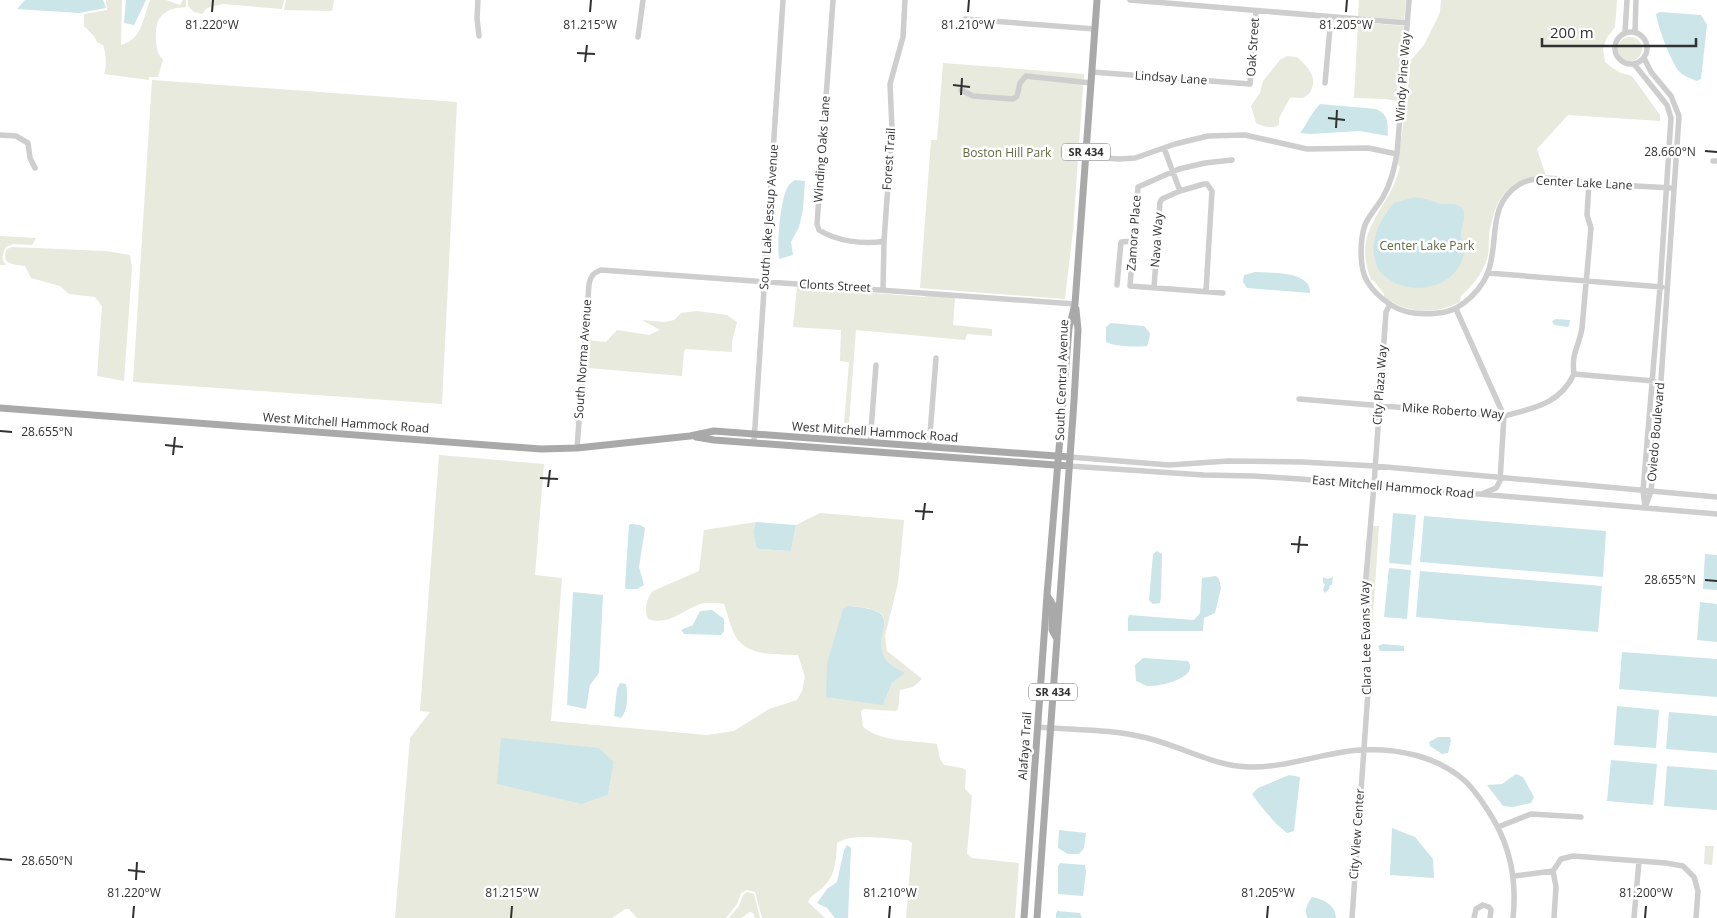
<svg xmlns="http://www.w3.org/2000/svg" width="1717" height="918" viewBox="0 0 1717 918" font-family="'Open Sans',sans-serif">
	<style>
		.green { fill: #e7eadd; fill-rule: evenodd }
		.water { fill: #cbe5e9 }
		.lines { fill: none; stroke-linecap: round; stroke-linejoin: round }
		.minor { stroke: #cecece; stroke-width: 5.5 }
		.major { stroke: #a9a9a9; stroke-width: 7 }
		.ticks { fill: none; stroke: #313131; stroke-width: 2 }
		.labels { text-anchor: middle; stroke-width: 5; stroke-linejoin: round; paint-order: stroke }
		.shield { fill: #fff; stroke: #6f6f6f; stroke-width: 1 }
		.shield-label { font-size: 11px; font-weight: bold; fill: #313131 }
		.street-label { font-size: 12px; fill: #313131; stroke: #fff }
		.park-label { font-size: 12px; fill: #5f6b40; stroke: #fff }
		.ticks-label { font-size: 12px; text-anchor: middle; fill: #313131; stroke: #fff; stroke-width: 5; stroke-linejoin: round; paint-order: stroke }
	</style>
	<rect width="100%" height="100%" fill="#fff"/>
	<path class="green" d="M106,0H122L121,45C142,40 143,18 150,0H166L180,5L183,0H186V7C182,8 177,7 173,9C157,13 155,27 156,41C157,50 157,53 163,60L158,77H149V80L104,74C107,67 106,53 103,45L97,42L94,36L84,26V14L107,10Z
		M188,0H284L282,9L223,4L207,8L202,14L194,12L188,6Z
		M286,0H334L332,11L284,10Z
		M1359,0H1406L1404,20L1358,16Z
		M1441,0H1617L1615,27L1606,39L1603,50L1605,62L1611,67L1621,73L1632,76L1660,115V121L1568,115L1537,149L1546,176C1524,176 1502,188 1495,210C1493,215 1492,223 1490,228C1488,238 1490,249 1487,259C1483,273 1472,286 1461,296L1460,302C1435,315 1408,314 1384,297V294L1374,281L1371,280C1357,243 1370,227 1388,196C1394,187 1397,177 1400,167L1398,164L1404,117H1406L1410,61L1424,45L1436,21L1440,12Z
		M1358,22L1404,26L1398,101L1385,99L1354,98Z
		M1618 49a12 12 0 1 1 24 0a12 12 0 1 1-24 0Z
		M1287,56L1297,57C1307,66 1318,76 1311,90C1310,94 1305,97 1302,98C1298,98 1295,97 1290,98L1279,118V125C1270,129 1264,127 1256,123L1251,106L1260,93L1263,81L1280,60Z
		M943,63L1084,74L1073,230L1065,299L920,288L931,140H937Z
		M152,80L457,102L442,404L133,382Z
		M0,236L36,238L32,245L13,244L6,247C2,254 1,259 6,265H0Z
		M12,247L106,251L130,255L132,268L124,381L97,376L102,306L95,297L69,294L60,286L31,278L25,266C13,264 0,265 7,249Z
		M797,287L925,297V295L955,298L953,325L992,329V336L967,334L965,340L856,330L849,423H844L849,363L848,362L840,361L841,330L793,327Z
		M697,311L727,315L737,322L732,342V352L686,349L684,351L682,376L588,368L585,370L587,340L606,342L617,330L649,335L660,330L642,320L664,322L674,320L681,313Z
		M439,455L544,464L535,575L562,578L551,721L707,735L734,731L769,709L797,700L802,691L805,677L798,655C779,654 748,657 736,637C730,627 728,614 724,604C717,603 707,602 700,604C682,611 668,626 648,619C644,610 646,599 653,591L699,571L704,530L756,522L753,531L756,547L760,549L791,551L796,525L820,513L904,520L898,583L885,636L887,651L922,679L913,687L900,690L898,709L895,711L864,709L861,711L863,727C883,743 912,740 937,744L940,759L944,765L962,768L966,770L965,789L972,796L967,854L972,858L1019,863L1015,918H906L912,843L908,840C888,839 853,832 837,843C836,860 836,876 822,888C817,893 811,895 808,902L825,918H762L755,892L747,890L741,893L737,904L726,918H637L629,909H625L612,918H395L410,738L430,712L420,711ZM849,606C913,610 867,633 885,660C890,666 899,669 905,673L892,683L883,705ZM614,762L608,795L582,804Z
		M1373,526H1379L1372,630H1368L1367,588Z
		M1705,846H1714L1712,865L1704,864Z
		M747,892L754,894L760,918H755L753,913L750,912L741,918H729L739,906L743,895Z"/>
	<path class="water" d="M25,0H103L106,8L79,13L17,9Z
		M126,0H146L134,25L124,23Z
		M1660,12L1701,15L1707,25L1701,79L1697,81C1692,79 1686,77 1682,74C1672,67 1658,27 1656,14Z
		M1320,104L1376,109C1390,116 1387,122 1388,136L1360,131L1310,134L1300,133C1307,124 1311,113 1320,104Z
		M795,180L805,181L803,209L799,227L791,242L793,255L779,259C777,245 780,196 789,185C790,183 793,182 795,180Z
		M1412,198C1423,197 1431,201 1441,204C1446,205 1452,203 1457,205C1469,210 1463,223 1461,232C1460,236 1462,239 1463,243C1466,250 1463,258 1460,265C1447,289 1412,294 1390,280C1384,276 1379,272 1377,266C1368,243 1378,225 1391,206L1394,203Z
		M1255,272C1270,273 1312,271 1310,293L1247,288L1243,282L1244,275Z
		M1556,319L1570,320L1569,326L1568,327L1554,325L1552,321Z
		M1111,323L1144,326L1150,333L1149,340L1147,346C1135,347 1117,347 1106,342V327Z
		M1393,513L1416,515L1411,565L1389,563Z
		M1424,516L1606,531L1603,577L1420,562Z
		M756,522L796,525L791,551L759,549L756,547L753,531Z
		M631,524L640,525L645,528L639,567L644,585L637,589H626L625,586L629,525Z
		M1157,551L1162,554L1161,597L1160,603L1153,604L1149,600L1153,554Z
		M1705,554L1717,555V590L1703,589Z
		M1389,568L1411,570L1407,619L1384,617Z
		M1420,571L1602,586L1598,632L1416,617Z
		M1216,576L1219,579L1221,588L1215,613L1204,618L1203,631H1128V618L1129,615L1194,620L1200,613L1202,578Z
		M1323,577L1327,579L1333,577L1332,585H1330L1329,589L1325,593L1323,590L1325,584L1323,583Z
		M573,592L603,595L599,673L590,685L586,709L567,705Z
		M1700,602L1717,604V642L1697,640Z
		M848,606C913,610 867,634 886,660C890,666 899,669 905,673L892,683L883,705L826,697L827,664L843,609Z
		M712,610L724,619V631L721,635L684,634L681,630L693,625L700,611Z
		M1383,644L1404,646V651H1380L1378,646Z
		M1622,652L1717,659V697L1619,689Z
		M1143,658L1188,661C1189,663 1191,666 1190,669C1187,680 1158,687 1147,686C1143,685 1140,682 1136,681L1135,665Z
		M620,683L626,684C628,694 628,711 621,718L614,716L617,689Z
		M1617,706L1659,710L1656,748L1614,745Z
		M1669,712L1717,716V753L1666,749Z
		M1438,737H1450L1451,741L1448,753L1442,754L1430,746L1429,742Z
		M501,738L599,748L614,762L608,795L582,804L497,784Z
		M1611,760L1657,764L1653,805L1607,801Z
		M1667,766L1717,770V810L1664,806Z
		M1516,774L1523,777L1534,797L1531,803L1513,807L1503,806L1487,785L1502,784Z
		M1289,775L1300,777L1294,831L1287,833C1273,822 1262,808 1252,794L1258,788Z
		M1392,828L1415,837L1433,859L1434,878L1390,875Z
		M1059,830L1086,833L1084,848L1079,854H1068L1058,848Z
		M847,845L851,848L848,918H835L827,908L817,903L827,889L837,882L844,850Z
		M1060,863L1085,865L1086,872L1083,896L1058,894V866Z
		M1312,897C1324,900 1335,904 1336,918H1308C1303,911 1308,903 1312,897Z
		M1057,911L1080,913L1082,918H1056V914Z"/>
	<g class="lines">
		<path class="minor" d="M478,0L477,18L479,36
			M833,0L817,224L819,230C836,241 864,245 884,241
			M1130,0L1407,23
			M1409,0L1397,154C1394,169 1391,183 1383,197C1378,206 1369,215 1365,225C1360,239 1359,268 1367,281C1372,290 1382,299 1391,305C1405,314 1422,315 1438,313C1452,312 1461,306 1471,297C1479,289 1486,280 1489,269C1499,238 1487,204 1520,184C1540,173 1570,181 1591,183C1619,185 1647,187 1674,188
			M965,19L1095,29
			M1615 48a16 16 0 1 1 32 0a16 16 0 1 1-32 0Z
			M1625,32L1627,0
			M1635,32L1636,0
			M638,37L643,0
			M1644,58L1651,72L1671,96L1679,116L1661,381L1651,491L1645,508
			M1634,64L1667,105L1671,118L1660,287L1643,491L1645,506
			M1092,72L1250,84L1256,11
			M1325,83L1331,17
			M961,90L973,96L1013,99L1017,96L1020,83L1026,76L1091,83
			M0,135L16,136L28,143L30,158L35,168
			M1085,157L1120,159L1135,158L1175,144L1208,136L1245,135L1307,149L1368,148L1397,154
			M1713,161H1717
			M1180,191L1204,184H1207L1212,191L1206,291
			M1488,273L1662,287
			M1117,285L1121,242L1133,241
			M1154,288L1160,202L1162,199L1180,191L1164,148
			M883,289L884,241L892,129L890,84L903,37L905,0
			M1223,293L1130,286L1138,187L1179,169L1205,163L1232,160
			M1456,309L1504,416L1500,481L1496,488L1484,493
			M1574,374C1571,353 1579,347 1582,328L1591,228L1587,215L1589,182
			M1299,399L1504,416C1534,408 1560,404 1574,374L1654,381
			M754,442L783,0
			M870,443L876,365
			M929,447L936,358
			M577,448L589,284C591,276 593,273 601,270L1075,304
			M1070,457L1169,465L1228,461L1302,462L1375,466L1717,497
			M1069,466L1204,475L1253,476L1300,479L1717,514
			M1038,727C1074,730 1112,729 1147,738C1181,746 1213,766 1249,767C1287,768 1324,752 1361,750C1397,748 1436,756 1464,780C1475,790 1484,804 1492,817C1511,848 1517,881 1513,918
			M1498,827L1531,814L1581,817
			M1514,876L1553,871
			M1352,918L1368,692V658L1364,614L1365,588L1374,485L1386,312L1390,304
			M1474,918L1476,909L1483,905L1489,907L1491,910L1490,918
			M1554,918L1556,887L1553,871L1561,859L1573,856L1666,863L1683,866L1694,877L1698,891L1696,918
			M1634,918L1639,861"/>
		<path class="major" d="M0,408L541,449L577,448L690,436L714,431L1070,457
			M696,437L714,440L1069,466
			M1047,595L1053,605L1052,630L1057,639
			M1024,918L1047,595L1069,328L1075,304L1097,0
			M1037,918L1074,401L1078,330L1076,309"/>
	</g>
	<path class="ticks" d="M212,12L213,0M590,12L591,0M968,12L969,0M1346,12L1347,0M577,53L595,54M585,62L587,45M953,85L970,87M961,95L962,78M1328,118L1345,120M1336,128L1337,110M1705,151L1717,152M0,431L12,432M165,445L183,447M173,455L175,437M540,478L558,479M548,487L550,470M915,511L933,512M923,520L925,503M1291,544L1308,545M1298,553L1300,536M1705,580L1717,581M0,859L12,860M128,870L145,872M136,880L137,862M133,918L134,906M511,918L512,906M889,918L890,906M1267,918L1268,906M1645,918L1646,906"/>
	<g class="labels">
		<g class="shield">
			<rect x="1062" y="143.5" width="48" height="17" rx="4"/>
			<rect x="1029" y="683.5" width="48" height="17" rx="4"/>
		</g>
		<g class="shield-label">
			<text x="1086" y="156">SR 434</text>
			<text x="1053" y="696">SR 434</text>
		</g>
		<g class="street-label">
			<text transform="translate(1253 47) rotate(-86)" y="4">Oak Street</text>
			<text transform="translate(1403 77) rotate(-86)" y="4">Windy Pine Way</text>
			<text transform="translate(1171 78) rotate(4)" y="4">Lindsay Lane</text>
			<text transform="translate(822 149) rotate(-86)" y="4">Winding Oaks Lane</text>
			<text transform="translate(889 159) rotate(-86)" y="4">Forest Trail</text>
			<text transform="translate(1584 183) rotate(3)" y="4">Center Lake Lane</text>
			<text transform="translate(769 217) rotate(-86)" y="4">South Lake Jessup Avenue</text>
			<text transform="translate(1134 233) rotate(-86)" y="4">Zamora Place</text>
			<text transform="translate(1157 240) rotate(-86)" y="4">Nava Way</text>
			<text transform="translate(835 286) rotate(3)" y="4">Clonts Street</text>
			<text transform="translate(583 359) rotate(-86)" y="4">South Norma Avenue</text>
			<text transform="translate(1062 380) rotate(-88)" y="4">South Central Avenue</text>
			<text transform="translate(1380 385) rotate(-86)" y="4">City Plaza Way</text>
			<text transform="translate(1453 411) rotate(4)" y="4">Mike Roberto Way</text>
			<text transform="translate(346 423) rotate(4)" y="4">West Mitchell Hammock Road</text>
			<text transform="translate(875 432) rotate(4)" y="4">West Mitchell Hammock Road</text>
			<text transform="translate(1656 432) rotate(-85)" y="4">Oviedo Boulevard</text>
			<text transform="translate(1393 487) rotate(5)" y="4">East Mitchell Hammock Road</text>
			<text transform="translate(1366 638) rotate(-91)" y="4">Clara Lee Evans Way</text>
			<text transform="translate(1025 746) rotate(-86)" y="4">Alafaya Trail</text>
			<text transform="translate(1357 834) rotate(-86)" y="4">City View Center</text>
		</g>
		<g class="park-label">
			<text x="1007" y="157">Boston Hill Park</text>
			<text x="1427" y="250">Center Lake Park</text>
		</g>
	</g>
	<g class="ticks-label">
		<text x="212" y="29">81.220°W</text>
		<text x="590" y="29">81.215°W</text>
		<text x="968" y="29">81.210°W</text>
		<text x="1346" y="29">81.205°W</text>
		<text x="1670" y="156">28.660°N</text>
		<text x="47" y="436">28.655°N</text>
		<text x="1670" y="584">28.655°N</text>
		<text x="47" y="865">28.650°N</text>
		<text x="134" y="897">81.220°W</text>
		<text x="512" y="897">81.215°W</text>
		<text x="890" y="897">81.210°W</text>
		<text x="1268" y="897">81.205°W</text>
		<text x="1646" y="897">81.200°W</text>
	</g>
	<path d="M1542 38v8h154v-8" fill="none" stroke="#313131" stroke-width="2.5"/>
	<text x="1550" y="38" font-size="15" fill="#313131" stroke="#ffffff" stroke-width="4" paint-order="stroke">200 m</text>
</svg>
